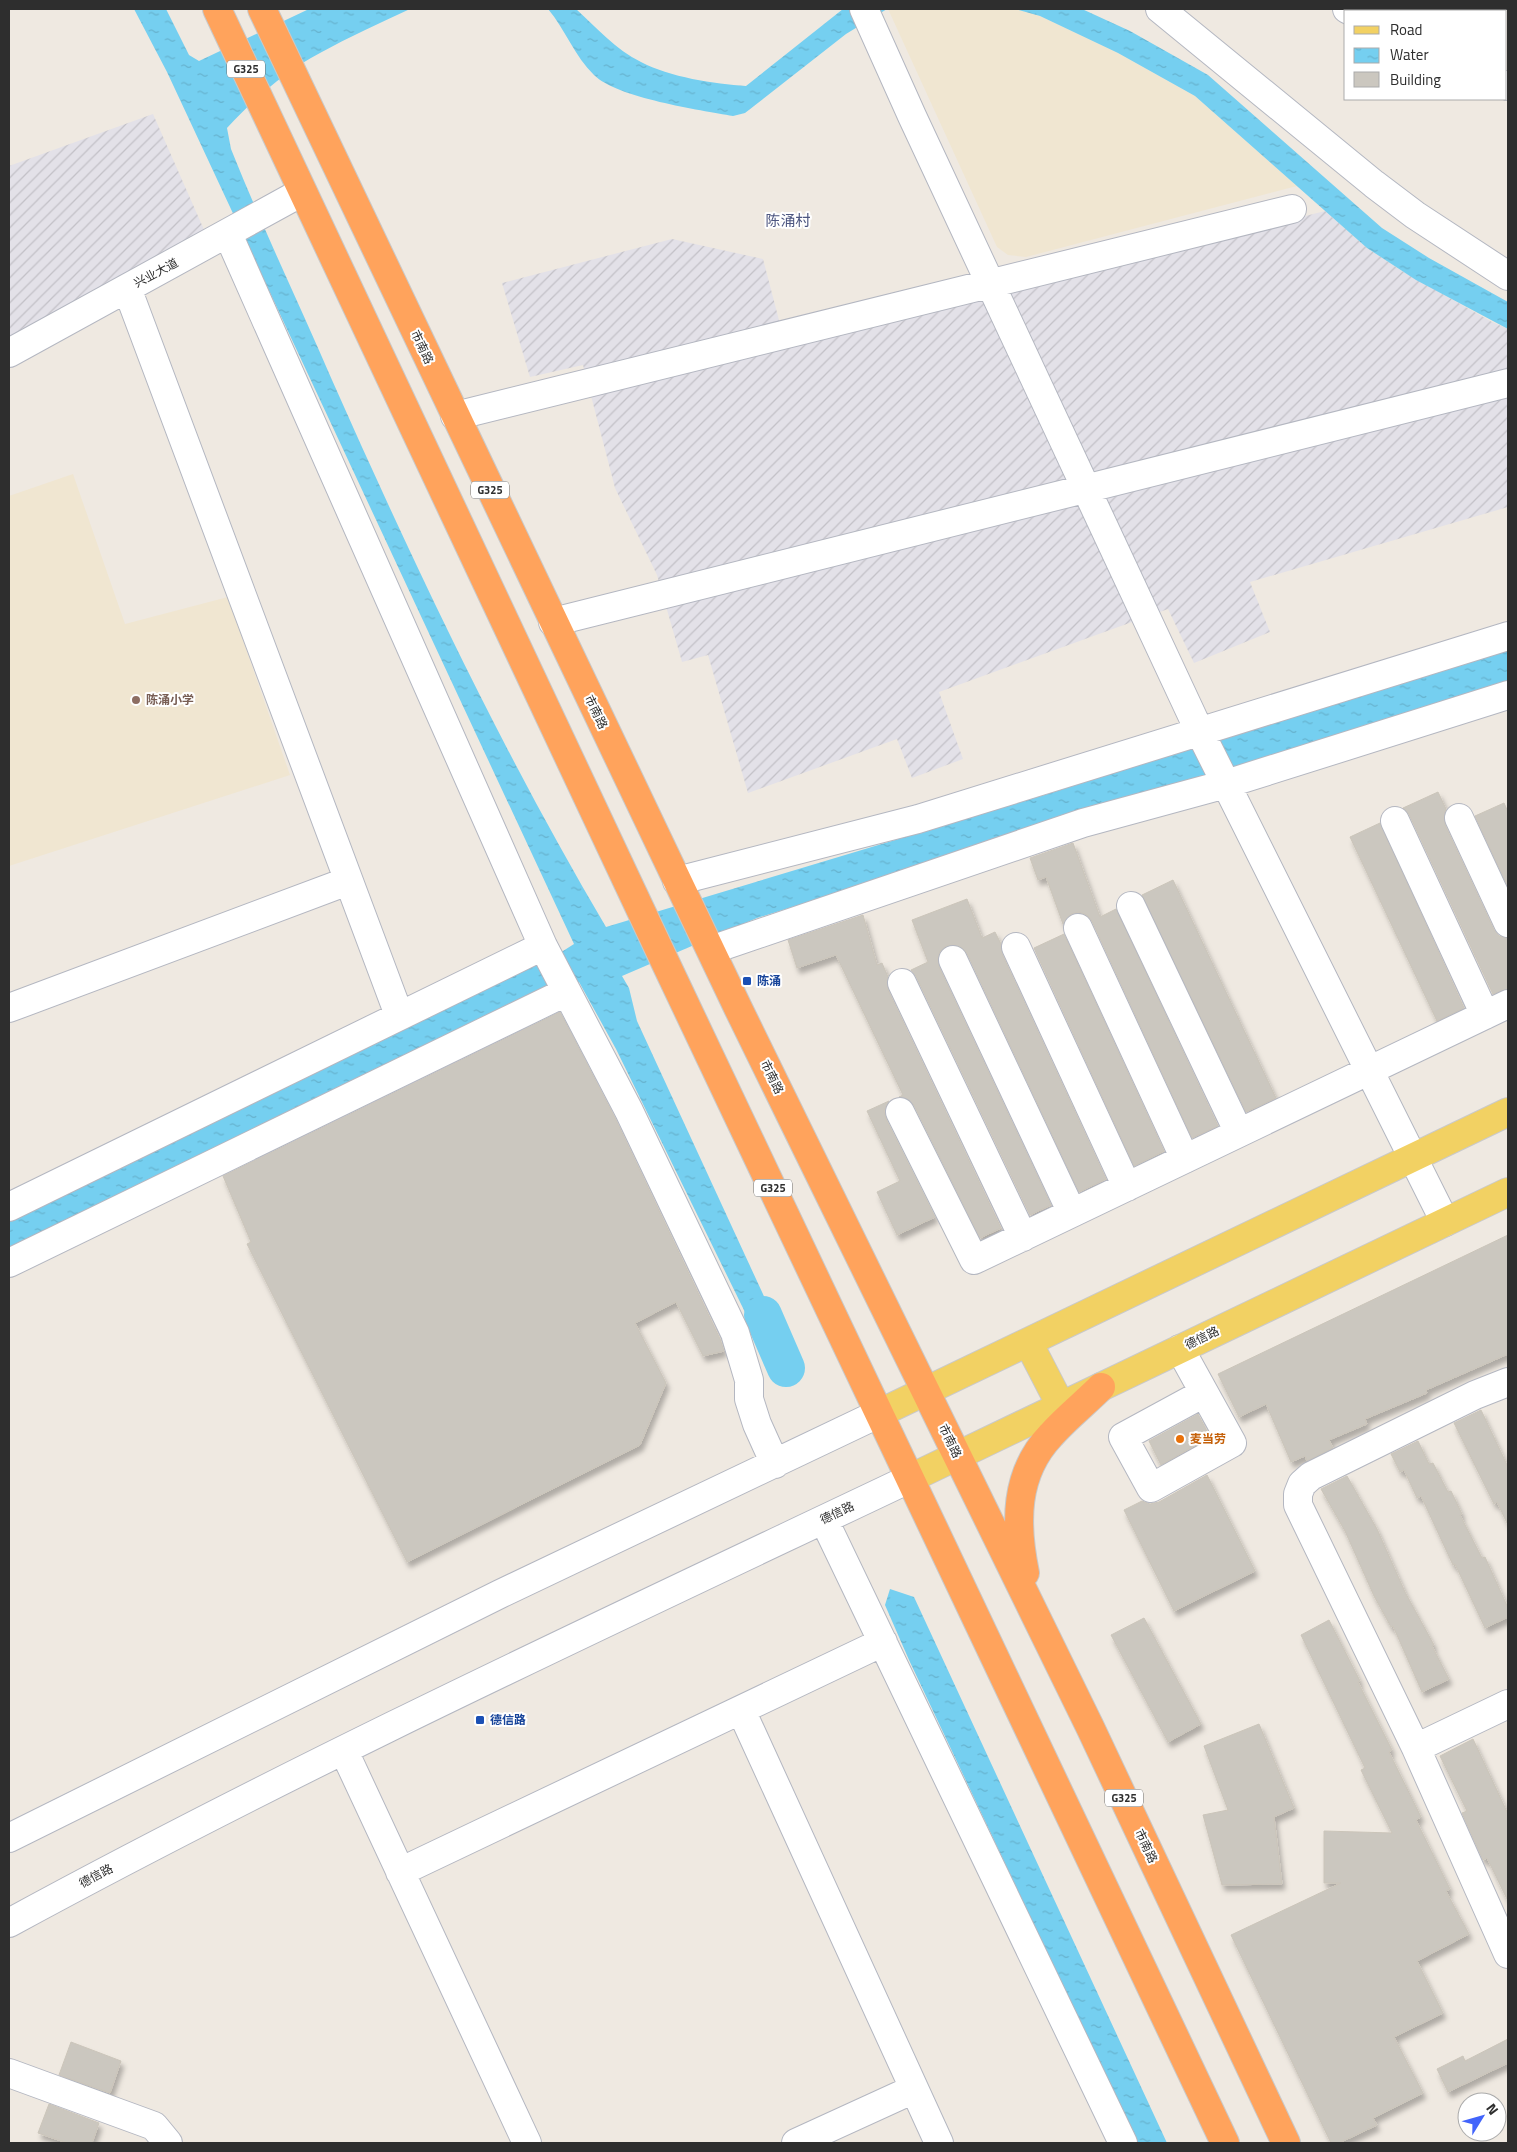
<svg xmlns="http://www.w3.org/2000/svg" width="1517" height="2152" viewBox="0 0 1517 2152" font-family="'Titillium Web','Noto Sans SC',sans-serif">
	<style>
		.industrial { fill: url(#industrial-furrows) }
		.education { fill: #f0e6d1 }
		.water { fill: url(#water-ripples) }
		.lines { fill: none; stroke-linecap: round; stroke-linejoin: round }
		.river { stroke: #75cff0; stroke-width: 38 }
		.building { fill: #cbc7bf; stroke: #cbc5ba; filter: url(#shadow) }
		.minor-casing { stroke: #b4b7c1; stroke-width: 30 }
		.major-casing { stroke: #c9c9c9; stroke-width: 30 }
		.highway-casing { stroke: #c9c9c9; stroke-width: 30 }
		.minor { stroke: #fff; stroke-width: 28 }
		.major { stroke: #f2d163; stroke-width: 28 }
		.highway { stroke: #ffa35c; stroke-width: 28 }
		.education-dot { fill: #8d6e63; stroke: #fff; stroke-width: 2 }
		.transit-dot { fill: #1a4fb4; stroke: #fff; stroke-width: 2 }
		.food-dot { fill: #e8710a; stroke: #fff; stroke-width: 2 }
		.labels { text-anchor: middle; stroke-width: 4; stroke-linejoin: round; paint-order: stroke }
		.shield { fill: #fff; stroke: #6d6d6d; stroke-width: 1 }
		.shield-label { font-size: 11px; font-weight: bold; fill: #2e2e2e }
		.street-label { font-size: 12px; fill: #2e2e2e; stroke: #fff }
		.education-label { font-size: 12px; font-weight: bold; fill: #785e54; stroke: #fff; text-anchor: start }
		.transit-label { font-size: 12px; font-weight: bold; fill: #164399; stroke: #fff; text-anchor: start }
		.food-label { font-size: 12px; font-weight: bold; fill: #c56008; stroke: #fff; text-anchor: start }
		.quarter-label { font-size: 15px; fill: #4d5680; stroke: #fff }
	</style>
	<defs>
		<pattern id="industrial-furrows" width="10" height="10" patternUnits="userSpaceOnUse" patternTransform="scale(1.25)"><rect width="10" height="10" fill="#e3e1e8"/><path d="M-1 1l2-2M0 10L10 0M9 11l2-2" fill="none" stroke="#c3c1c7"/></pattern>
		<pattern id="water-ripples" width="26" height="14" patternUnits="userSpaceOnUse" patternTransform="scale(1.25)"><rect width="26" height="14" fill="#75cff0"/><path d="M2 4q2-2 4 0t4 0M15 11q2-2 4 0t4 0" fill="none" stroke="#66b2ce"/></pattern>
		<filter id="shadow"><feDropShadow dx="3" dy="5.5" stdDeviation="2.5" flood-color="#0004"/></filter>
	</defs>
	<rect width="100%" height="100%" fill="#efe9e1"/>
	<path class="industrial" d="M153,114L205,232L9,340V166Z
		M1325,211L1367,248L1402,271L1492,322L1508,329V507L1250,582L1270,632L1194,663L1168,609L939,692L963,759L912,778L897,739L748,793L708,655L682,662L657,575L615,488L583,365L530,377L502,283L672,239L763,259L786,347Z"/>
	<path class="education" d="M888,9H1015L1040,16L1118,53L1195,96L1297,186L1026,257L1008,255L997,247Z
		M73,474L125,624L228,597L290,775L9,866V496Z"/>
	<path class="water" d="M134,9H166L189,55L199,61L309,9H410C380,23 349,37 320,53C284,72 254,99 227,128L231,149C262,227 299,303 332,380C415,567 502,751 606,927L1041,796L1508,648V683L757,918L622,976L629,988L637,1021L786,1344L784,1362L766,1355L616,1049L579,982L563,981L9,1249V1219L563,951L574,944L167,72Z
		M548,9H576C596,27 616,50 641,62C669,77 715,84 746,86L843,9H887L846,34L745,113L733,116C700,110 617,98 594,75C575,57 565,29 548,9Z
		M1015,9H1082L1130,31L1208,75L1382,228L1429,258L1508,302V329L1416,280L1367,248L1195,96L1118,53L1040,16Z
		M890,1589L914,1597L1167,2143H1137L909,1660L885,1605Z"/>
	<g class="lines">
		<path class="river" d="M763,1315L786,1368"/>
	</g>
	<path class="building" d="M1438,792L1446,809L1444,816L1445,825L1494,930L1499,936L1508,938V989L1493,994L1409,814L1403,808Z
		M1504,803L1508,812V887L1475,816Z
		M1380,823L1464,1008L1437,1021L1350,837Z
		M1073,843L1100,917L1116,909L1218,1126L1192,1138L1092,921L1087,915L1079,912L1071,914L1063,924L1046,877L1038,880L1030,858Z
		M1173,880L1276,1098L1246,1112L1142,895Z
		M967,899L982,938L995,932L1001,944L1002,954L1106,1179L1079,1192L967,953L962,948L955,945L946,946L940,951L938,958L939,967L1051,1205L1030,1215L916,976L911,970L928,962L912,920Z
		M863,915L877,965L882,963L888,977V990L1001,1228L980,1238L914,1105L908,1099L899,1097L903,1095L836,955L797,968L788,940Z
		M1064,934L1164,1151L1134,1166L1034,948Z
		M560,1012L615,1118L720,1339L724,1351L703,1356L676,1302L635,1323L666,1383L640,1445L407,1562L247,1244L251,1242L223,1176Z
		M889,1101L884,1111L886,1119L935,1217L897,1235L877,1192L900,1181L867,1111Z
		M1508,1235V1354L1426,1390L1427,1393L1365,1419L1367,1424L1329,1440L1333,1448L1307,1461L1305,1456L1291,1462L1266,1404L1239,1417L1218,1374Z
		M1481,1410L1508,1467V1525L1497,1502L1494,1504L1454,1423Z
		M1198,1414L1210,1437L1161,1465L1149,1441Z
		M1418,1441L1429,1464L1433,1463L1448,1492L1451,1491L1462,1514L1460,1515L1482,1558L1485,1557L1508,1608V1617L1485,1628L1455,1564L1453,1565L1421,1496L1417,1498L1404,1470L1400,1472L1391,1454Z
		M1207,1475L1255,1571L1174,1611L1124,1510L1142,1501L1150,1504L1159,1502Z
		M1347,1476L1377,1529L1405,1592L1434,1645L1432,1646L1449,1679L1422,1692L1393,1626L1391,1627L1374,1596L1345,1531L1321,1489Z
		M1144,1618L1201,1724L1168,1742L1111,1635Z
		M1329,1620L1360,1681L1358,1682L1392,1750L1389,1752L1421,1817L1416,1820L1450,1889L1446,1891L1469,1934L1417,1961L1443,2013L1394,2037L1423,2093L1373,2118L1377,2125L1339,2143H1331L1231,1935L1341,1883H1324V1831L1392,1833L1361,1770L1365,1768L1301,1635Z
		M1259,1724L1294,1808L1274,1817L1282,1884L1222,1885L1203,1815L1228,1810L1204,1746Z
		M1473,1739L1508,1814V1901L1487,1858L1483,1860L1462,1813L1467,1811L1440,1756Z
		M1508,2039V2063L1448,2092L1437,2069L1463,2056L1465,2061Z
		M71,2042L121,2061L110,2093L59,2075Z
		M49,2104L99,2123L92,2143H67L38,2133Z"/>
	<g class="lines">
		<defs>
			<path id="minor" d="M864,9L912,116L1196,724L1445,1222
				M1160,9L1374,184L1415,215L1508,276
				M1347,9L1351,11
				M1444,11L1446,9
				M1506,85L1508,86
				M228,234L543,946L629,1111L735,1333L749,1380V1399L757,1424L775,1464
				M127,288L399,1015
				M9,353L302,192
				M455,416L1292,209
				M553,622L1508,383
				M1459,818L1508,923
				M1395,821L1485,1015
				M677,881L918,819L1508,636
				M1131,906L1239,1133
				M1078,928L1185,1159
				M1016,947L1127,1187
				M711,950L1083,823L1226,784L1508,695
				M953,960L1072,1213
				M902,983L1023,1237
				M9,1008L348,881
				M900,1112L974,1260L1508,1004
				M9,1207L543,946
				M9,1263L566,992
				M1180,1349L1232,1443L1151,1488L1123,1437L1204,1393
				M1508,1382L1475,1395L1311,1476L1302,1484L1298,1494V1505L1416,1748L1508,1954
				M824,1520L1123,2143
				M741,1710L939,2143
				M1416,1748L1508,1704
				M344,1751L527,2143
				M9,1838L500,1594L880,1413
				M400,1872L883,1642
				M9,1923C303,1763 608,1622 911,1478
				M9,2073L154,2126L168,2143
				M796,2143L914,2089"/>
			<path id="major" d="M1028,1342L1061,1406
				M880,1413L1508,1112
				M911,1478L1508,1192"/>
			<path id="highway" d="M217,9L666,964L1225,2143
				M262,9L738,1008L1090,1727L1286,2143
				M1025,1573C1015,1524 1014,1474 1051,1435C1066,1418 1085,1403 1101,1387"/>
		</defs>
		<use href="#minor" class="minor-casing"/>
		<use href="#major" class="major-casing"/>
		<use href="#highway" class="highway-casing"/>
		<use href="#minor" class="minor"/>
		<use href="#major" class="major"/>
		<use href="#highway" class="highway"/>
	</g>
	<circle class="education-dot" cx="136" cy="700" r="5"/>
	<g class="transit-dot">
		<rect x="742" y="976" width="10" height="10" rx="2.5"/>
		<rect x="475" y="1715" width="10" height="10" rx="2.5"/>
	</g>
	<circle class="food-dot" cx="1180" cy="1439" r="5"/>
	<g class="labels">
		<g class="shield">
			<rect x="227" y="60.5" width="38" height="17" rx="4"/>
			<rect x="471" y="481.5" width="38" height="17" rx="4"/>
			<rect x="754" y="1179.5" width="38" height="17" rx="4"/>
			<rect x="1105" y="1789.5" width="38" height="17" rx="4"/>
		</g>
		<g class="shield-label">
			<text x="246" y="73">G325</text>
			<text x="490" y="494">G325</text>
			<text x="773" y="1192">G325</text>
			<text x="1124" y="1802">G325</text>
		</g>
		<g class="street-label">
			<text transform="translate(156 273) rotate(-28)" y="4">兴业大道</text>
			<text transform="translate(422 347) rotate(65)" y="4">市南路</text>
			<text transform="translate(596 712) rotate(64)" y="4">市南路</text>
			<text transform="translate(772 1077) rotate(64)" y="4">市南路</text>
			<text transform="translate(1202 1338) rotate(-26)" y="4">德信路</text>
			<text transform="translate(950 1441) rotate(64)" y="4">市南路</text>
			<text transform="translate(837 1513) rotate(-25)" y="4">德信路</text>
			<text transform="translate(1146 1846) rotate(65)" y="4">市南路</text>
			<text transform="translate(96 1876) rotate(-28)" y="4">德信路</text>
		</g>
		<g class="education-label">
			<text x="146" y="704">陈涌小学</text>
		</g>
		<g class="transit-label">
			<text x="757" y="985">陈涌</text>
			<text x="490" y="1724">德信路</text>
		</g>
		<g class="food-label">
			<text x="1190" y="1443">麦当劳</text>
		</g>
		<g class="quarter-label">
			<text x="788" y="226">陈涌村</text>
		</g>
	</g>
	<rect width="1517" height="2152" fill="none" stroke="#2e2e2e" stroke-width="20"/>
	<rect x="1344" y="10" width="162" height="90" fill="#ffffff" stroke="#ababab"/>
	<rect x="1354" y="26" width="25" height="8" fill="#f2d163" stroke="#ababab"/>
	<text x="1390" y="35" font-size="15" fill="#2e2e2e">Road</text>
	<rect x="1354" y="48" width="25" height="15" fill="url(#water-ripples)" stroke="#ababab"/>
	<text x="1390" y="60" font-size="15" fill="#2e2e2e">Water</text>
	<rect x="1354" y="72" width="25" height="15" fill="#cbc7bf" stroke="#ababab"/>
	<text x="1390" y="85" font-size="15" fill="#2e2e2e">Building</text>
	<g transform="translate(1482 2117) rotate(53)"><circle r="24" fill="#ffffff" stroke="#ababab"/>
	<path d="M0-4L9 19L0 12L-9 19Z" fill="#4264fb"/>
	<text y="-8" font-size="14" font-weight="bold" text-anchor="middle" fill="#2e2e2e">N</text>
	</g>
</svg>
